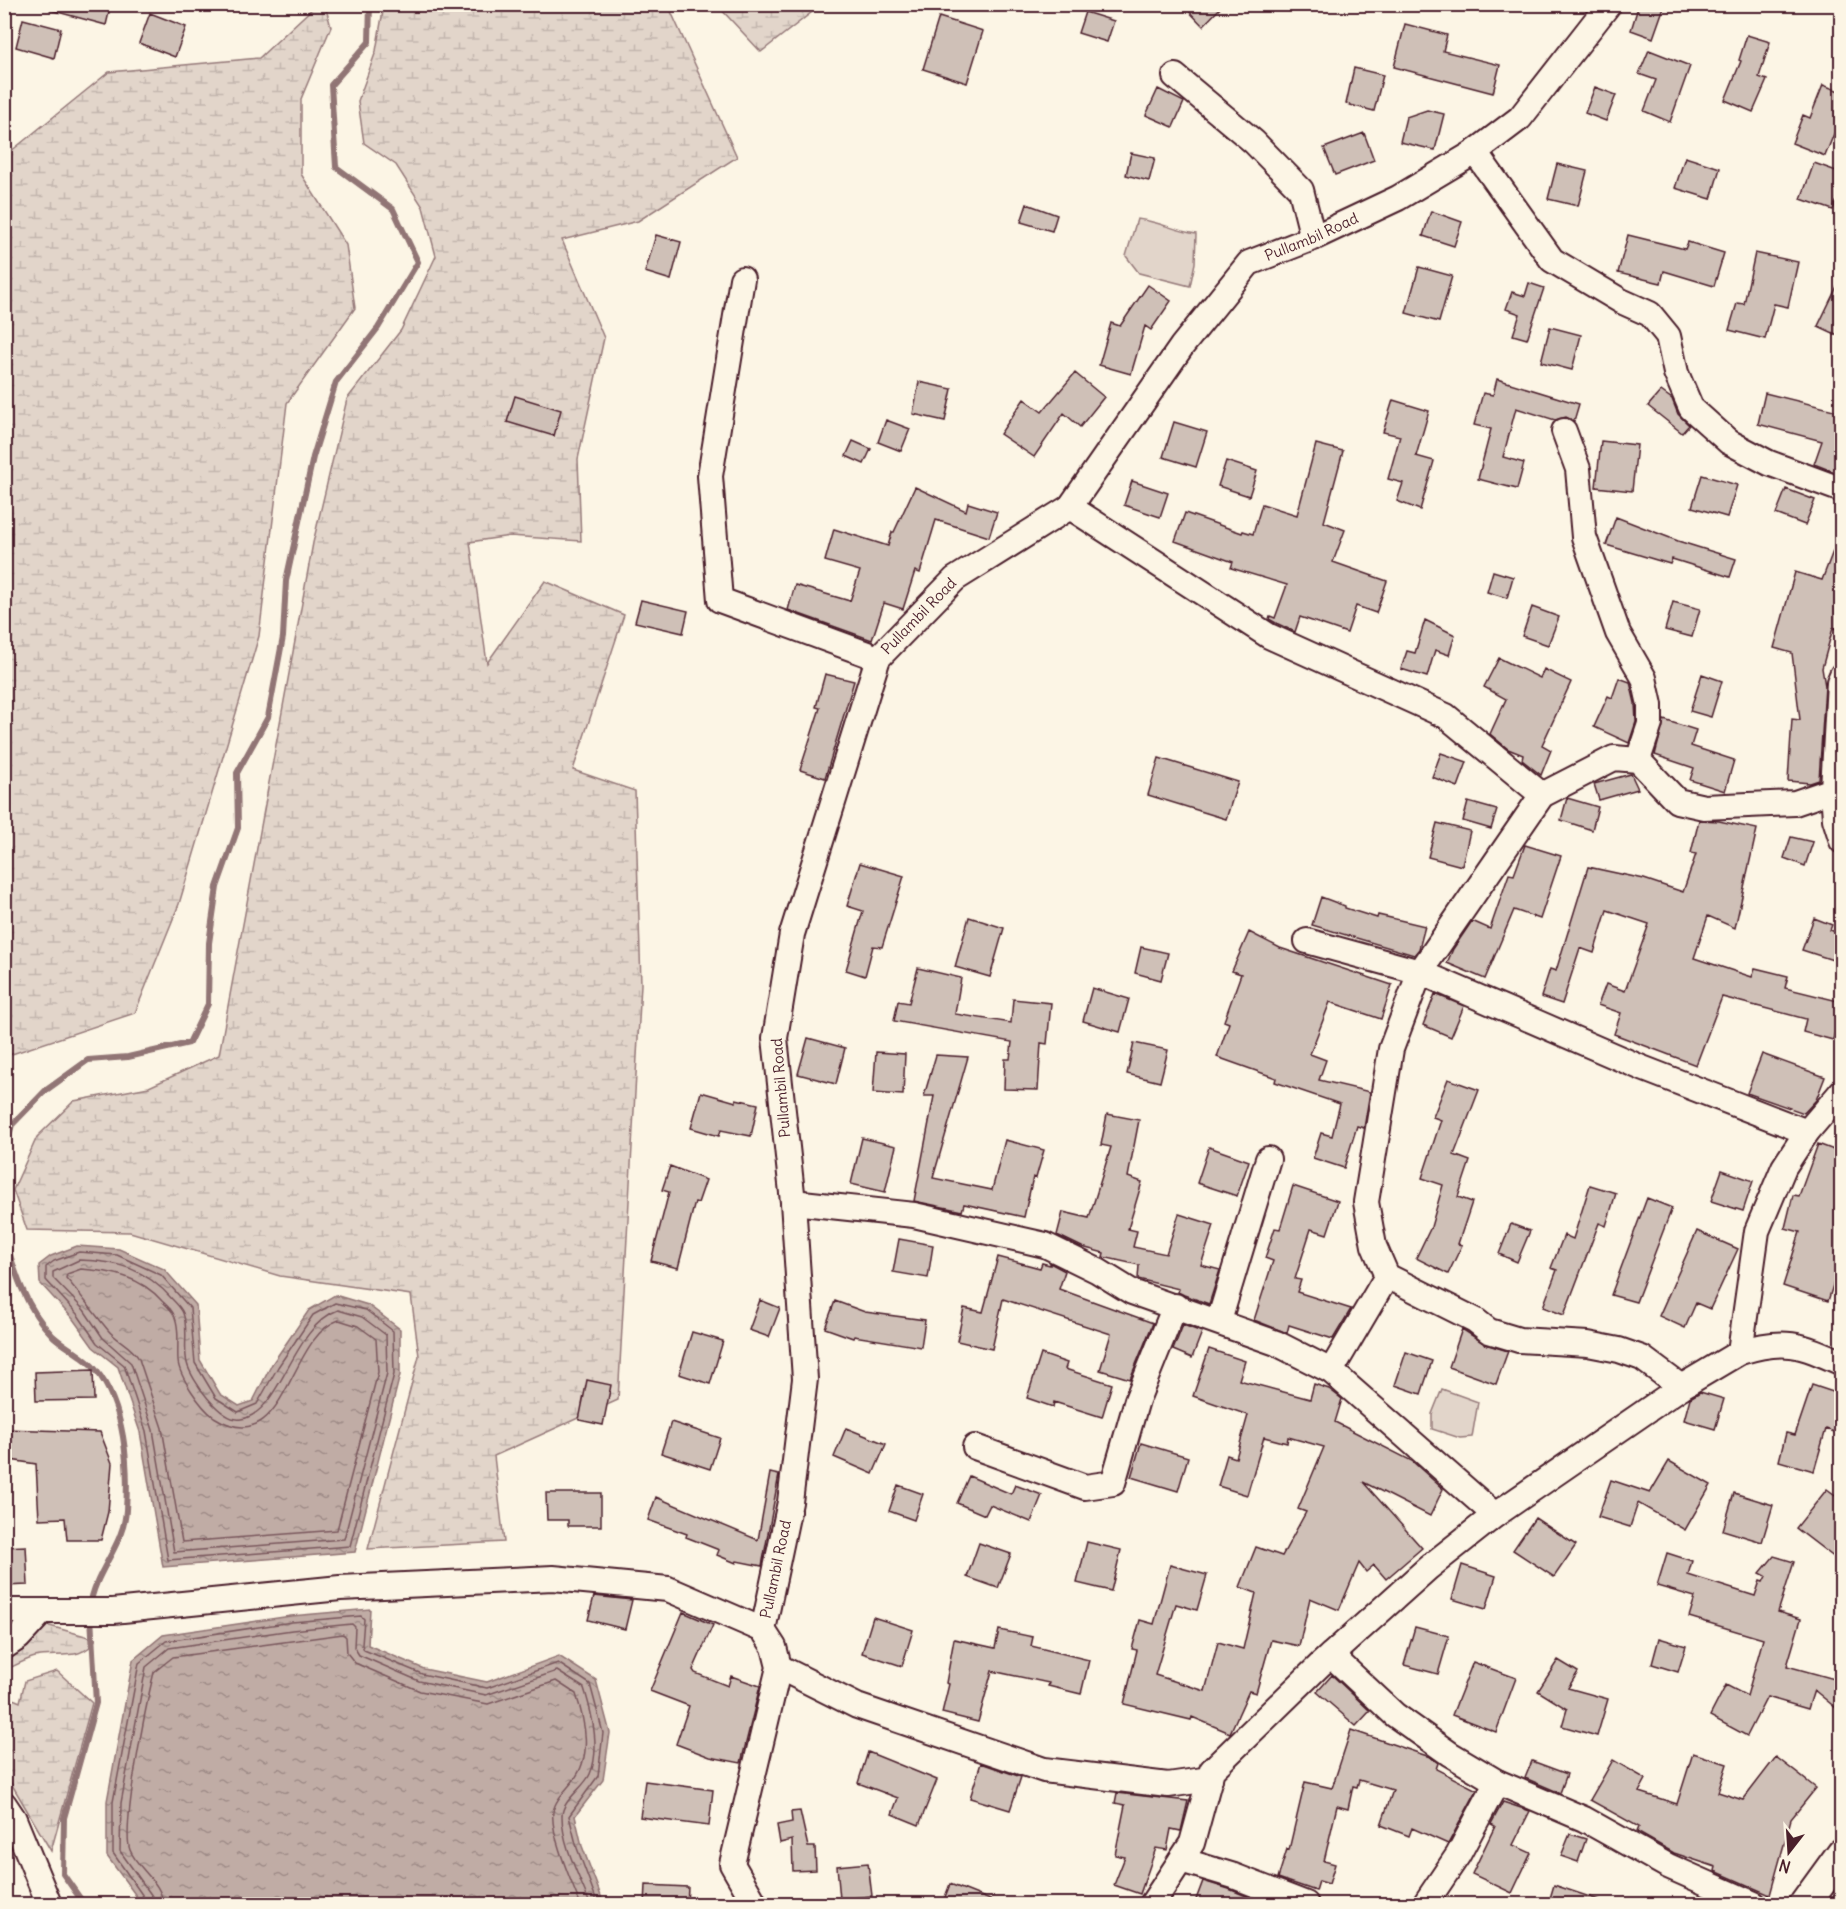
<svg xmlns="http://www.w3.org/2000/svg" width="1846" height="1909" viewBox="0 0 1846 1909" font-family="Delius,sans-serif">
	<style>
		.green { fill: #e2d5ca; stroke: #967a7a; stroke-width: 1.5 }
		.wetland { fill: url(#wetland-marsh); stroke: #967a7a; stroke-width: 1.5 }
		.water { fill: url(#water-ripples); stroke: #917474; stroke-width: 1.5 }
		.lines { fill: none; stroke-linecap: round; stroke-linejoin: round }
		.shore { stroke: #79575c; stroke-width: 1.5 }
		.stream { stroke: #917474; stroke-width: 6 }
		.building { fill: #cfc0b7; stroke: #4a1f2b; stroke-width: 1.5 }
		.minor-casing { stroke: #4a1f2b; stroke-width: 28 }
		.major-casing { stroke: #4a1f2b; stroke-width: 34 }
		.minor { stroke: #fcf5e5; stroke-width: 24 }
		.major { stroke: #fcf5e5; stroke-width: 30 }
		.labels { text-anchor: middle; stroke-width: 4.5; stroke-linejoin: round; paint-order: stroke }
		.street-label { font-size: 15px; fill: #4a1f2b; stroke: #fcf5e5 }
	</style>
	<defs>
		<pattern id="wetland-marsh" width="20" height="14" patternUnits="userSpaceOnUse" patternTransform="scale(1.5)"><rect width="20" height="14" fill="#e2d5ca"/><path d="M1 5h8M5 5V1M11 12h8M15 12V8" fill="none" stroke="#c3b6ae"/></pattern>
		<pattern id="water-ripples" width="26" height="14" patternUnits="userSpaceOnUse" patternTransform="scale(1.5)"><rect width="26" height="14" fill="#c0aca5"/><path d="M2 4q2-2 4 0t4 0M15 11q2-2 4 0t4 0" fill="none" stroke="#9e8b87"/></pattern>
	</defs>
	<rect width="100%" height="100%" fill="#fcf5e5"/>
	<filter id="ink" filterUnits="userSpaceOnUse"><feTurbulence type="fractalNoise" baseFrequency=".0167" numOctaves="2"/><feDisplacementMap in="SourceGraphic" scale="12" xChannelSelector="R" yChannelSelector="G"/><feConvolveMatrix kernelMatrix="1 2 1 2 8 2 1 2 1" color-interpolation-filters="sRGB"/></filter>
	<g filter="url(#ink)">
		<path class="green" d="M1137,219C1158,221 1175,231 1196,234L1195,263L1190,286L1139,273L1126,256Z
			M1442,1389L1478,1402L1472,1437L1460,1438L1432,1429V1414Z"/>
		<path class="wetland" d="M316,5H325L331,27L301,99V174L346,245L355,308L287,403L259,636L179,904L135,1013L9,1055L5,1054V156L109,72L259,58Z
			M384,5H668L737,157L638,221L562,240L604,338L578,459L581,541L510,536L470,542L487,663L545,581L624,615L573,770L635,791L641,984L618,1400L494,1456L504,1542L368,1549L419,1356L411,1295L280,1276L130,1232L27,1230L13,1190L37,1137L74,1101L149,1087L219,1055L313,543L347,399L401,330L436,256L423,207L396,165L364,143L358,101L376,51Z
			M717,5H821L761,52Z
			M39,1623L96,1639C84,1662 55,1652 35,1657C25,1660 14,1666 5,1670V1643Z
			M57,1671L92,1703L51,1851L5,1773L4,1695L20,1702L25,1681Z"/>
		<path class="water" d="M77,1246L119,1249L164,1269L196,1305L200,1360L220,1394L239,1406L253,1401L272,1364L309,1310L335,1295L368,1305L400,1329V1375L355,1552L163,1567L140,1432L118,1367L93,1347L73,1319L40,1283L39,1265L51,1256Z
			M370,1609L368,1645L424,1669L487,1682L559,1656L596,1680L610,1733L603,1780L575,1816L582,1846L604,1904H142L107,1856V1801L133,1660L163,1635L291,1616Z"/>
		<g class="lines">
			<path class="shore" d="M79,1252L117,1255L161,1275L190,1308L195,1363L216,1398L238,1412L257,1404L278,1367L313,1315L335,1303L366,1310L393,1331L394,1374L350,1546L168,1560L146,1431L124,1365L97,1343L78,1315L46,1280V1267L54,1261Z
				M79,1260C118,1261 146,1269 172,1299C176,1303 181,1308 183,1313C189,1329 183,1347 187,1363C191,1380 221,1422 241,1419C281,1414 292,1327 338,1310L362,1317L386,1335L387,1373L344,1539L174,1552L153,1430L131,1363L103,1338L84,1310L53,1278V1272Z
				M81,1269C112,1271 141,1277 162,1301C166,1305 172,1310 174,1315C180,1328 177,1347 178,1361C179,1376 201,1408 214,1417C287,1463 287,1337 339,1320L358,1326L376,1339L378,1372L337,1530L182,1542L162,1428L139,1359C132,1346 117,1341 108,1330C94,1313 81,1295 66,1278L67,1274Z
				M146,1904L145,1899L113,1853V1802L139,1663L166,1641L292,1622L361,1616L364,1619L362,1645L364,1650L422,1674L487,1688L558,1663L590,1684L603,1733L598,1776L569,1816L577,1848L598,1904
				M154,1904L152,1896L120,1851L121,1803L146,1667L169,1648L292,1630L352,1624L355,1627L354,1647L359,1655L419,1681L486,1695L557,1671L584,1688C592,1713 601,1749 590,1774C584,1788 562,1800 562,1816C562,1845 580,1878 590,1904
				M163,1904C162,1882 138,1870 130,1850C121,1827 147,1701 154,1672L173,1657L343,1634L346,1637L347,1653L355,1663L420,1691L488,1704L556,1681L576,1694C585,1722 593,1756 573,1781C566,1790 555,1800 553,1812C550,1834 572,1883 580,1904"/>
			<path class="stream" d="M4,1152L12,1125L45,1091L88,1060L128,1057L189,1043L208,1004L209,943L217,887L238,828L237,773L268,717L283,637L286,581L313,457L336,382L378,328L418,262L393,209L336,167L331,85L369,42L370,4
				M4,1234C14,1271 26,1309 53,1336C66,1348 85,1356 96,1370C125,1406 129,1465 126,1510C124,1546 94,1572 90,1607
				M84,1904L63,1874L64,1818L96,1703L91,1617"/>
		</g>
		<path class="building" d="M50,4H111L106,25L50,10Z
			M1182,4H1224L1203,26Z
			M1639,4H1665L1653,38L1631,30Z
			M1085,12L1114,21L1107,42L1078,33Z
			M150,13L186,27L175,57L139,43Z
			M939,17L983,31L967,83L923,69Z
			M23,19L61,29L54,58L16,47Z
			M1405,24L1447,35L1443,51L1500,65L1493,93L1394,67Z
			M1747,35L1770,42L1759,77L1767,80L1753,112L1725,100L1741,61L1739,60Z
			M1649,50L1690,66L1670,122L1644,111L1656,80L1639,74Z
			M1354,68L1383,75L1374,111L1346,104Z
			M1823,85L1842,92V114L1825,156L1792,143L1803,115L1810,118Z
			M1595,87L1616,95L1606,121L1585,113Z
			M1158,89L1184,102L1173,127L1146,115Z
			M1427,110L1444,114L1435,150L1400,142L1406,117Z
			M1364,133L1374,160L1335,175L1324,148Z
			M1131,153L1155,158L1149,181L1126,175Z
			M1685,157L1720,168L1711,199L1675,188Z
			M1814,163L1842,173V187L1833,210L1801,199Z
			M1557,164L1587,171L1578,206L1548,199Z
			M1027,204L1057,215L1052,231L1021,222Z
			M1431,211L1462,222L1454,246L1423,236Z
			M656,235L681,242L671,280L645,272Z
			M1628,235L1685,249L1688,242L1724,253L1714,286L1664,271L1661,283L1618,273Z
			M1755,253L1798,262L1788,307L1774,304L1765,339L1729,330L1737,303L1744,304Z
			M1419,267L1452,276L1439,322L1406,313Z
			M1842,276V337L1818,326Z
			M1529,283L1544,288L1527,339L1513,335L1520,314L1506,309L1512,292L1525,296Z
			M1148,285L1171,301L1151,330L1145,326L1131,374L1099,365L1111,323L1120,326Z
			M1550,327L1581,335L1572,370L1541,362Z
			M1075,373L1104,397L1080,427L1064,413L1034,457L1000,434L1024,399L1042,412Z
			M1497,379L1579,404L1574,421L1566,417L1555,420L1516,408L1503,457L1524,463L1517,489L1478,479L1491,429L1474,425L1483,393L1493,395Z
			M919,382L952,389L945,421L913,414Z
			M1661,391L1672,399L1678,414L1689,425L1682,433L1648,406Z
			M1765,393L1842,412V475L1814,464L1822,441L1758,424Z
			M515,396L561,410L554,436L507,422Z
			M1393,400L1429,411L1416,456L1434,461L1420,510L1397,501L1403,483L1388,479L1400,436L1383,432Z
			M886,420L910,429L901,451L878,442Z
			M1174,422L1207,432L1196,467L1163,457Z
			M853,441L871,449L864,464L846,456Z
			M1601,441L1637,445L1632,491L1596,487Z
			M1316,444L1343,451L1324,522L1345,530L1333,562L1387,581L1376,613L1356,606L1347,633L1300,617L1295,632L1276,623L1269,619L1270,616L1275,618L1287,585L1231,568L1233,562L1175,541L1185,513L1242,533L1243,531L1253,534L1262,504L1297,515Z
			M1226,461L1257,471L1249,496L1218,486Z
			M1702,475L1737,485L1727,517L1692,507Z
			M1132,481L1168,493L1160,517L1124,505Z
			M915,487L966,511L968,503L997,512L989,537L936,520L920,573L915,571L903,609L884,603L872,640L788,610L795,585L850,601L860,571L825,561L834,529L888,546L892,532H894Z
			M1786,489L1815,500L1805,525L1776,514Z
			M1616,517L1678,541L1736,559L1730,577L1672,559L1670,564L1606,545Z
			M1840,533L1842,630L1833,628L1822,668L1825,686L1819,780L1810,783L1788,781L1792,719L1800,720L1792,653L1774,648L1795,572L1822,580Z
			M1493,571L1513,577L1507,598L1487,592Z
			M641,600L688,611L683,633L635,622Z
			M1673,602L1700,609L1692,637L1665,630Z
			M1532,607L1559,617L1548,645L1522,636Z
			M1425,620L1455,635L1449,655L1435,650L1427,677L1401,669L1407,651L1415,653Z
			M1499,658L1540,678L1544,669L1571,682L1542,745L1551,750L1541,775L1522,760L1523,755L1508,749L1490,734L1506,699L1484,687Z
			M825,674L854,681L825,778L800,770L820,708L816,707Z
			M1702,674L1722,681L1711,717L1690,711Z
			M1619,678L1630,682L1635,703L1636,722L1629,743L1594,727L1608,696L1612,698Z
			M1664,720L1696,730L1691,746L1734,760L1725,791L1690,780L1694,768L1655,755Z
			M1441,753L1467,762L1458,787L1432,777Z
			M1159,758L1238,782L1226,819L1148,795Z
			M1631,774L1638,789L1599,800L1594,784Z
			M1567,798L1598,807L1592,830L1561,820Z
			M1468,802L1497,810L1491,829L1463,821Z
			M1699,820L1719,821L1757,829L1735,928L1708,916L1694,958L1752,977L1755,968L1788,976L1785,988L1842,1002L1833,1040L1803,1032L1806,1019L1722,997L1696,1065L1614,1034L1621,1013L1598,1005L1606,984L1625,991L1649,924L1607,910L1594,953L1580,948L1562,1004L1541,997L1550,969L1556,971L1588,867L1644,879L1683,892L1696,854L1691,853Z
			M1437,823L1470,831L1462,866L1428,857Z
			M1791,837L1813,842L1805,866L1784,858Z
			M1525,845L1561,856L1540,919L1514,910L1485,979L1447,963L1453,949L1472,921L1490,929L1509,874L1514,875Z
			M860,863L904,876L882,947L873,946L865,976L846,970L863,911L847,906Z
			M1321,897L1345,906V908L1377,918L1378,915L1425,926L1419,949L1414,955L1312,925Z
			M969,917L1004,928L990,977L955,967Z
			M1814,918L1832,925L1830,930L1842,934V963L1802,950Z
			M1249,932L1280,948L1392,985L1381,1019L1330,1002L1310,1054L1326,1060L1319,1080L1370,1092L1364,1128L1357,1126L1344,1168L1313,1158L1321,1133L1332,1136L1340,1104L1275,1082L1276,1078L1217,1057L1229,1023L1224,1021L1241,974L1232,971Z
			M1141,947L1168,953L1161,980L1135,973Z
			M918,968L961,978L955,1014L1011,1023L1013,999L1051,1003L1047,1044L1041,1043L1038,1090L1004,1089L1005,1059H1010L1012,1042L894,1021L898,1001L909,1003Z
			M1092,988L1129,999L1120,1032L1083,1021Z
			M1435,994L1464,1006L1451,1037L1423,1025Z
			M808,1038L845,1048L836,1084L798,1074Z
			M1134,1043L1168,1050L1160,1082L1127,1074Z
			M876,1052L905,1054L903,1095L873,1093Z
			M1762,1054L1825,1077L1816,1100L1804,1113L1747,1093Z
			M936,1055L968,1057L933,1178L992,1190L1005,1140L1044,1150L1036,1178L1033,1177L1024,1217L964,1204L962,1211L914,1201L934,1096H924Z
			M1448,1079L1479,1090L1454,1155L1470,1161L1458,1197L1472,1202L1458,1244L1462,1245L1448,1274L1416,1258L1431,1227L1443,1185L1422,1178L1441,1120L1433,1117Z
			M701,1092L736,1102V1099L758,1104L751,1136L721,1130L719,1136L691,1128Z
			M1107,1114L1139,1120L1128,1177L1142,1182L1128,1229L1137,1231L1133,1247L1166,1254L1179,1214L1214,1225L1201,1265L1220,1270L1209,1304L1184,1295L1178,1292L1179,1289L1138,1279L1139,1265L1103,1257L1104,1253L1082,1247L1057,1235L1063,1212L1089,1218L1111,1147L1101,1145Z
			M862,1138L896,1146L885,1192L851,1184Z
			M1818,1144L1842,1153V1189L1835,1208L1842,1209V1257L1828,1301L1783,1286L1800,1232L1785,1228L1793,1195L1799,1196Z
			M1209,1147L1249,1161L1237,1196L1197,1183Z
			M670,1166L706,1180L698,1203L695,1202L678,1268L651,1261L669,1192L662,1190Z
			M1722,1170L1753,1181L1743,1211L1711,1201Z
			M1590,1185L1616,1193L1606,1226L1599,1223L1564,1315L1543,1307L1557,1270L1551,1268L1564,1235L1573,1239Z
			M1293,1186L1338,1201L1327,1234L1311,1229L1295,1279L1301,1280L1297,1292L1351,1309L1333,1339L1289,1325L1287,1333L1254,1320L1273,1261L1265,1258L1275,1228L1280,1229Z
			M1647,1198L1672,1208L1636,1302L1611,1295Z
			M1511,1224L1530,1231L1517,1262L1499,1254Z
			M1697,1231L1738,1249L1710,1309L1696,1303L1685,1328L1659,1316Z
			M899,1239L933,1245L928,1278L893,1272Z
			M998,1257L1040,1268L1042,1263L1050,1265V1263L1065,1271L1059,1289L1153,1323L1130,1379L1100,1370L1111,1334L1003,1299L992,1349L957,1341L964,1308L983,1312Z
			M760,1300L780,1308L769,1337L749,1330Z
			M835,1301L865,1312L925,1320L921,1347L854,1336L853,1338L825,1328Z
			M1183,1325L1202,1332L1192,1358L1173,1350Z
			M1462,1329L1485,1344L1508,1351L1496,1384L1449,1367Z
			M692,1332L723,1341L710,1384L679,1374Z
			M1209,1349L1245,1361L1239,1380L1310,1399L1314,1384L1329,1389L1342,1399L1335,1422L1412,1461L1443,1489L1430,1516L1363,1482L1422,1548L1386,1579L1374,1565L1366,1572L1359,1563L1339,1610L1310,1598L1299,1646L1271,1640L1256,1693L1249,1691L1230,1733L1192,1717L1191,1720L1124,1704L1137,1650L1132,1649L1140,1620L1154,1624L1170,1565L1207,1575L1197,1610L1176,1604L1155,1675L1205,1691L1218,1642L1243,1649L1256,1593L1240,1587L1256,1547L1282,1556L1306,1512L1298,1509L1324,1447L1288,1437L1287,1443L1264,1437L1247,1495L1218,1486L1227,1455L1236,1458L1248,1415L1193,1396Z
			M1406,1352L1432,1361L1421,1394L1395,1385Z
			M1041,1354L1067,1363L1065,1369L1112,1384L1102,1417L1054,1402L1053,1407L1027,1398Z
			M93,1370L94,1400L36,1401L35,1372Z
			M587,1380L611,1385L603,1425L579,1420Z
			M1812,1385L1842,1395V1420L1837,1433L1826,1429L1814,1471L1779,1461L1786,1433L1795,1435Z
			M1700,1392L1724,1399L1715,1429L1684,1420L1690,1398Z
			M671,1422L720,1438L710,1469L661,1453Z
			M846,1428L886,1444L873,1474L834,1457Z
			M4,1429L100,1432L112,1463L108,1512L101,1540H67L65,1518L39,1519L36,1464L4,1459Z
			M1141,1443L1188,1457L1178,1491L1131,1477Z
			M1669,1461L1711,1485L1685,1530L1638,1503L1630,1527L1598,1517L1611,1480L1650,1493Z
			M770,1473L779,1475L762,1566L737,1561L736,1563L717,1555L719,1550L686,1537L687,1534L648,1520L656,1497L758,1540Z
			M969,1476L1011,1494L1015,1485L1042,1495L1031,1522L990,1505L985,1515L957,1503Z
			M898,1485L923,1494L914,1520L889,1511Z
			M1827,1489L1842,1500V1550L1835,1558L1796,1528Z
			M546,1493H601V1526H568V1520H547Z
			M1734,1493L1773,1505L1762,1542L1723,1530Z
			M1535,1518L1576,1545L1554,1577L1513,1550Z
			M1087,1542L1121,1550L1111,1591L1077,1583Z
			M979,1543L1011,1554L998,1588L967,1577Z
			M26,1546L28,1585L4,1586V1547Z
			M1667,1553L1692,1561L1688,1575L1755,1596L1760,1581L1763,1582L1766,1576L1760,1573L1774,1556L1794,1562L1778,1612L1801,1619L1787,1666L1842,1681V1713L1814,1690L1808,1709L1767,1697L1747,1736L1710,1716L1726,1685L1747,1696L1763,1639L1689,1617L1695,1597L1657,1586Z
			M1462,1565L1496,1576L1486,1609L1452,1599Z
			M594,1596L632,1600L625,1629L588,1620Z
			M683,1612L713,1625L693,1670L695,1673L728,1686L731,1676L760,1686L741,1763L710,1757L676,1744L689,1706L650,1691Z
			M873,1617L913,1630L902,1666L862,1653Z
			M1415,1627L1449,1636L1438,1674L1404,1665Z
			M999,1630L1033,1637L1031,1646L1089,1660L1081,1694L1048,1686L1049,1683L992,1671L978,1722L942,1713L949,1684L946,1683L954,1639L995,1648Z
			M1659,1638L1686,1646L1678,1672L1652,1664Z
			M1558,1660L1578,1672L1568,1688L1608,1699L1597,1736L1562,1726L1567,1709L1538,1691Z
			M1473,1662L1516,1678L1496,1732L1452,1715Z
			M1332,1675L1370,1711L1356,1726L1317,1692Z
			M1351,1730L1430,1757L1438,1763L1436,1769L1477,1790L1448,1844L1412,1828L1409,1836L1381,1825L1393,1790L1359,1780L1357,1787L1353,1786L1348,1809L1337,1806L1324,1861L1335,1864L1329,1884L1319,1881L1316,1891L1278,1878L1287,1849L1289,1850L1305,1782L1332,1788Z
			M868,1752L937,1780L919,1825L892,1814L898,1798L858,1783Z
			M1693,1753L1727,1764L1718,1792L1743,1800L1776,1757L1816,1788L1791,1819L1770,1895L1715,1871L1716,1867L1674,1853L1637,1832L1639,1827L1590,1800L1613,1760L1646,1779L1639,1792L1677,1804Z
			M1532,1761L1567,1774L1560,1793L1525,1778Z
			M981,1763L1021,1777L1010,1810L970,1798Z
			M645,1781L713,1790L709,1826L640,1817Z
			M1117,1793L1188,1801L1181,1831L1171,1829L1167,1850L1156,1848L1140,1894L1114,1885L1125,1857L1115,1855L1125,1805L1115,1803Z
			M1503,1802L1530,1811L1513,1845L1531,1853L1512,1893L1472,1874L1495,1826L1491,1824Z
			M800,1811L808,1847H815L816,1870L793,1871L792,1840L780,1843L777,1825L792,1822L791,1812Z
			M1570,1834L1586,1839L1578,1862L1561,1856Z
			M868,1863L872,1896L840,1899L837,1866Z
			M1203,1881L1229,1889L1268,1905H1194Z
			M950,1884L998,1903V1905H942Z
			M646,1885L688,1887L687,1905H645Z
			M1554,1885L1602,1901V1905H1548Z"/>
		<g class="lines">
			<defs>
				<g id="minor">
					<path d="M1175,76L1254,142L1301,190L1313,238"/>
					<path d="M1475,152L1552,260L1621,301L1650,314L1668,336L1676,373L1691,408L1729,442L1769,463L1842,490"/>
					<path d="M742,279L710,476L720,600L878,658"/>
					<path d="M1564,431L1578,469L1584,537L1618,633L1644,678L1650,705V724L1638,760"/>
					<path d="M1070,507L1269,636L1446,716L1542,795"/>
					<path d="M1833,790L1835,819L1842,841"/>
					<path d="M1307,941L1420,972L1642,1068L1807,1132"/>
					<path d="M793,1202L914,1215L1045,1245L1098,1271L1132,1292L1276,1343L1331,1371L1495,1515"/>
					<path d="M1219,1321L1268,1159"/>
					<path d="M1740,1352C1784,1338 1800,1344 1842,1363"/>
					<path d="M1331,1371L1387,1276"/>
					<path d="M1681,1387L1642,1358L1619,1350L1588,1344L1519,1340L1489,1331L1475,1320L1387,1276L1374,1246L1366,1202L1391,1049L1420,972L1542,795L1614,758L1638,760L1677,801L1704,807L1795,803L1833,790L1839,682L1842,675"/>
					<path d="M975,1447L1085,1487L1113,1483L1137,1400L1175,1306"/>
					<path d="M4,1611H113L340,1588L553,1578L668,1589L763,1630L774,1647L779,1667L732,1864L755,1904"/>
					<path id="s1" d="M763,1630L790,1502L805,1379L793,1202L775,1038L792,934L878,658L955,579L1070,507L1182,346L1249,263L1313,238L1398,198L1475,152L1520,118L1609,4"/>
					<path d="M4,1647L19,1637L42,1612"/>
					<path d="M1331,1655L1395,1715L1450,1754L1497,1782L1584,1819L1668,1866L1754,1904"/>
					<path d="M779,1667L857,1706L1044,1770L1168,1785L1210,1779"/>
					<path d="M4,1804L14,1819L49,1904"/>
					<path d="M1181,1860L1234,1876L1306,1904"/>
					<path d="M1152,1904L1192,1843L1212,1770L1321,1664L1428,1568L1495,1515L1681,1387L1740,1352L1757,1231L1784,1167L1807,1132L1842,1091"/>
					<path d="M1425,1904L1458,1855L1497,1782"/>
				</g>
				<path id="major" d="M1805,1904L1842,1853"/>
			</defs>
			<use href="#minor" class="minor-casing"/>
			<use href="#major" class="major-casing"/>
			<use href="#minor" class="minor"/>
			<use href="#major" class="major"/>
		</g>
	</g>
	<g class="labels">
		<g class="street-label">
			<text dy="5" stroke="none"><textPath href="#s1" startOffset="1608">Pullambil Road</textPath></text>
			<text dy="5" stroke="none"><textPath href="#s1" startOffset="1050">Pullambil Road</textPath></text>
			<text transform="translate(781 1088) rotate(-95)" y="5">Pullambil Road</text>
			<text dy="5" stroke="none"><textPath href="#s1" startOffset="62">Pullambil Road</textPath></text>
		</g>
	</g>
	<rect width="1846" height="1909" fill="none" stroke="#fcf5e5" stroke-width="24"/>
	<rect x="12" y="12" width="1822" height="1885" fill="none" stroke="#4a1f2b" stroke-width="2" filter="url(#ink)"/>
	<g transform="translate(1789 1852) rotate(197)" stroke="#fcf5e5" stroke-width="4.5" paint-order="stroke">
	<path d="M0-4.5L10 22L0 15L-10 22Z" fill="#4a1f2b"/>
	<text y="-9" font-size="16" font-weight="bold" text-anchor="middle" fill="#4a1f2b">N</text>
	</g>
</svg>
